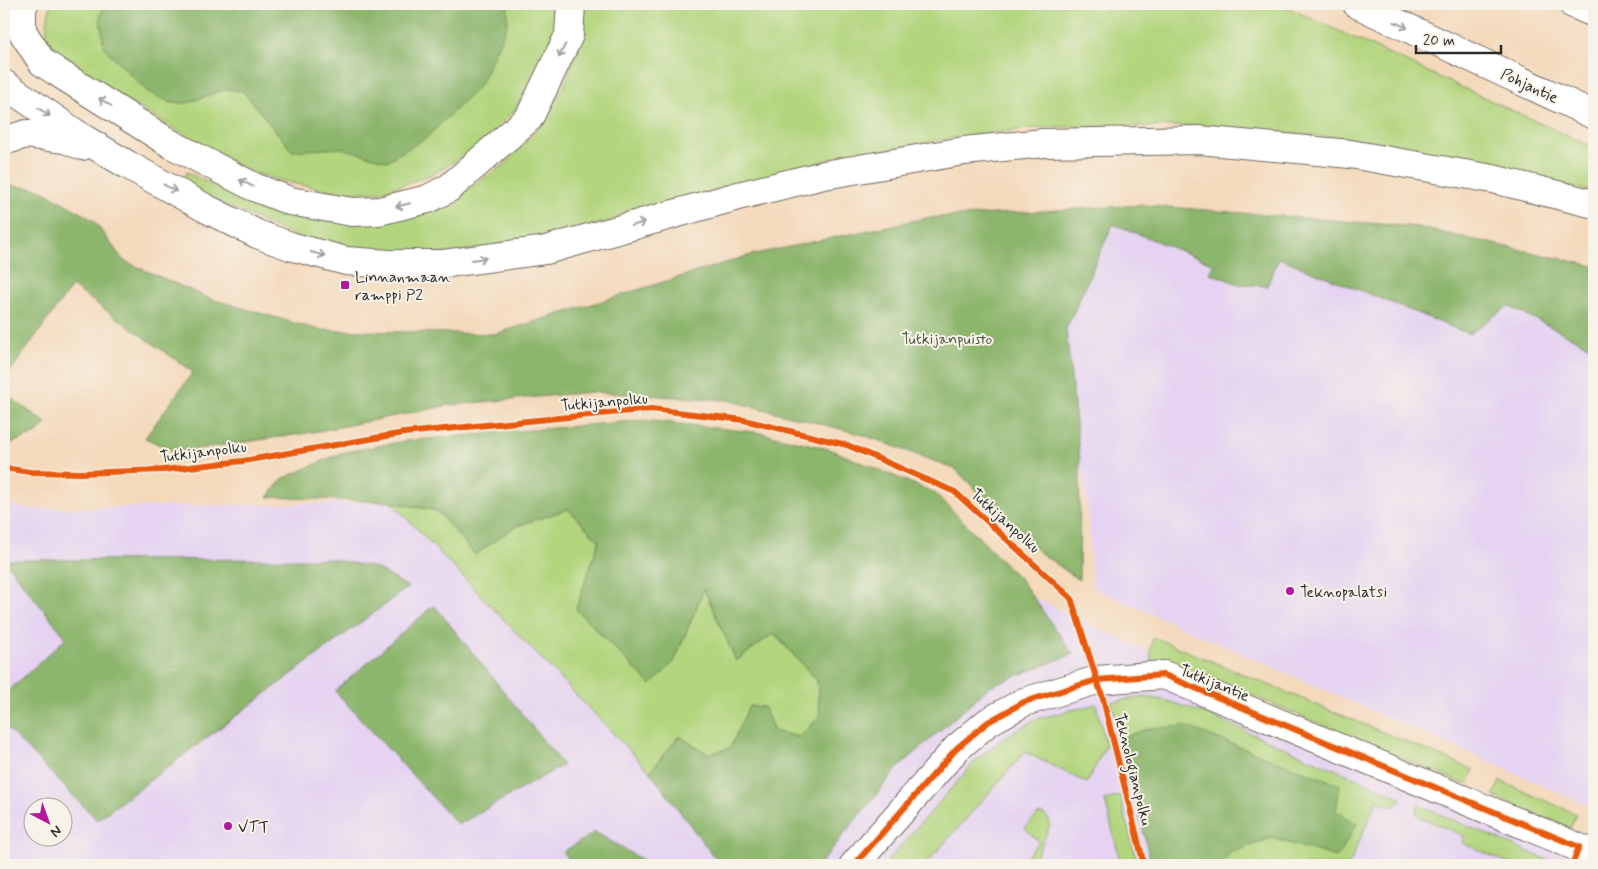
<svg xmlns="http://www.w3.org/2000/svg" width="1598" height="869" viewBox="0 0 1598 869" font-family="Mynerve,sans-serif">
	<style>
		.built { fill: #e5d3f1; fill-rule: evenodd }
		.green { fill: #b2d57e; stroke: #6e8054 }
		.forest { fill: #8db66d; stroke: #5c704c }
		.lines { fill: none; stroke-linecap: round; stroke-linejoin: round }
		.minor-casing { stroke: #71685d; stroke-width: 30 }
		.secondary-casing { stroke: #71685d; stroke-width: 30 }
		.motorway-casing { stroke: #71685d; stroke-width: 30 }
		.minor { stroke: #fff; stroke-width: 28 }
		.secondary { stroke: #fff; stroke-width: 28 }
		.motorway { stroke: #fff; stroke-width: 28 }
		.cycleway-casing { stroke: #f7f3e8; stroke-width: 9 }
		.cycleway { stroke: #e8590c; stroke-width: 6 }
		.oneway { stroke: #a0a0a0 }
		.poi-dot { fill: #b5179e; stroke: #f7f3e8; stroke-width: 2 }
		.labels { text-anchor: middle; stroke-width: 4; stroke-linejoin: round; paint-order: stroke }
		.street-label { font-size: 16px; fill: #2b2b2b; stroke: #f7f3e8 }
		.poi-label { font-size: 16px; fill: #2b2b2b; stroke: #f7f3e8; text-anchor: start }
		.park-label { font-size: 16px; fill: #4d5640; stroke: #f7f3e8 }
	</style>
	<rect width="100%" height="100%" fill="#f7f3e8"/>
	<filter id="ink" filterUnits="userSpaceOnUse"><feTurbulence type="fractalNoise" baseFrequency=".02" numOctaves="2"/><feDisplacementMap in="SourceGraphic" scale="10" xChannelSelector="R" yChannelSelector="G"/><feConvolveMatrix kernelMatrix="1 2 1 2 8 2 1 2 1" color-interpolation-filters="sRGB"/></filter>
	<filter id="wash" filterUnits="userSpaceOnUse"><feTurbulence type="fractalNoise" baseFrequency=".0096" numOctaves="4" result="noise"/><feDisplacementMap in="SourceGraphic" scale="20" xChannelSelector="R" yChannelSelector="G"/><feGaussianBlur stdDeviation="1.12" result="paint"/><feColorMatrix in="noise" values="0 0 0 0 0 0 0 0 0 0 0 0 0 0 0 0 0 1.4 0 .05"/><feComposite in="paint" operator="in"/></filter>
	<g filter="url(#wash)">
		<rect width="100%" height="100%" fill="#f4d9bb"/>
		<path class="built" d="M1113,224L1215,264L1211,273L1279,258L1469,334L1508,306L1594,348V808L1092,588L1088,510L1080,461L1066,329Z
			M751,485L974,568L1589,865H4V504L29,509L391,502L437,511ZM32,806H62V836H32Z"/>
		<path class="green" d="M51,4H557L556,25L541,64L514,111L477,148L431,175L381,192H339L291,183L250,172L66,66C62,62 56,57 52,51C43,38 47,18 51,4Z
			M584,4H1280L1594,148V192L1498,168L1356,139L1198,126L1047,127L964,136L833,159L558,235L454,253L388,255L313,244L179,185L187,172L225,192L271,209L308,218L458,196L505,164L540,126L564,86L579,43Z
			M391,502L437,511L475,554L514,527L568,509L599,541L576,609L651,685L674,662L704,589L736,660L773,633L817,680L820,716L799,737L774,731L764,707L730,748L708,754L679,736L650,772Z
			M1153,637L1474,770L1467,785L1210,678L1176,668L1153,664C1149,654 1151,646 1153,637Z
			M1145,697L1168,701L1201,712L1400,797V800L1394,807L1377,800L1349,865H1221L1230,853L1271,838L1337,857L1151,728L1122,738L1111,702Z
			M1096,704L1106,745L1087,783L1025,752L925,865H884L977,759L1004,738L1036,719Z
			M1500,781L1576,814L1570,829L1493,796Z
			M1120,796L1138,865H1121L1105,800Z
			M1418,805L1552,862V865H1513L1462,843L1464,836L1420,817L1416,813Z
			M1042,814C1048,816 1049,819 1050,825L1033,865H1019L1039,842L1025,828L1037,815Z"/>
		<path class="forest" d="M104,4H508L507,25L480,85L426,138L387,161L342,148L292,151L243,91L226,89L187,103H172L148,92L104,48L100,18Z
			M6,185L40,189L93,220L124,261L208,298L319,330L495,334L751,255L926,218L1143,205L1417,227L1594,266V348L1508,306L1469,334L1279,258L1267,286L1238,284L1210,273L1214,264L1113,224L1066,329L1080,461L1079,580L1039,552L955,469L861,434L727,400L592,392L450,405L314,432L176,452L145,438L193,372L72,286L4,380V187Z
			M4,393L46,423L37,433L4,446Z
			M645,420L762,433L829,449L935,493L1021,580L1073,654L990,686L897,769L819,865H720L650,772L679,736L708,754L730,748L749,706L764,707L774,731L799,737L820,716L817,680L774,633L736,661L704,589L674,662L651,685L576,609L599,541L568,509L514,527L475,555L437,511L391,502L268,497L282,479L341,453L405,441Z
			M332,559L376,568L408,587L97,820L4,725V695L66,638L4,560Z
			M434,605L563,765L458,825L335,691Z
			M1185,726L1340,785L1336,811L1357,824L1337,857L1271,838L1230,853L1221,865H1151L1122,738L1151,728Z
			M595,832L651,865H574L563,852Z"/>
	</g>
	<g filter="url(#ink)">
		<g class="lines">
			<defs>
				<path id="minor" d="M854,865L957,748L988,722L1024,702L1097,680L1164,675L1594,854"/>
				<path id="secondary" d="M4,13L10,4"/>
				<path id="motorway" d="M24,4L22,8V31L42,62L57,72L171,144L254,187L290,201L352,212L379,211L428,199L449,188L529,118L569,35L571,4
					M1357,4L1594,115
					M1573,4L1594,13
					M4,84L84,139L128,165L205,208L257,234L290,246L346,261L389,264H442L546,250L738,196L824,175L964,151L1044,143L1199,140L1350,154L1493,179L1594,204
					M4,141L26,134L65,139L82,146"/>
			</defs>
			<use href="#minor" class="minor-casing"/>
			<use href="#secondary" class="secondary-casing"/>
			<use href="#motorway" class="motorway-casing"/>
			<use href="#minor" class="minor"/>
			<use href="#secondary" class="secondary"/>
			<use href="#motorway" class="motorway"/>
			<defs>
				<path id="cycleway" d="M4,468L30,472L81,473L163,470L243,461L404,433L651,409L744,420L847,445L955,492L1071,598L1103,699L1144,865
					M854,865L957,748L988,722L1024,702L1097,680L1164,675L1579,847L1572,865"/>
			</defs>
			<use href="#cycleway" class="cycleway-casing"/>
			<use href="#cycleway" class="cycleway"/>
		</g>
		<defs><path id="oneway-shaft" d="M-6 0H5M1.5-3L5.5 0L1.5 3" fill="none" stroke-width="1.6" stroke-linecap="round" stroke-linejoin="round" transform="scale(1.25)"/></defs>
		<g class="oneway">
			<use href="#oneway-shaft" transform="translate(1401 25) rotate(25)"/>
			<use href="#oneway-shaft" transform="translate(562 51) rotate(116)"/>
			<use href="#oneway-shaft" transform="translate(105 102) rotate(-148)"/>
			<use href="#oneway-shaft" transform="translate(44 112) rotate(34)"/>
			<use href="#oneway-shaft" transform="translate(246 183) rotate(-153)"/>
			<use href="#oneway-shaft" transform="translate(170 188) rotate(29)"/>
			<use href="#oneway-shaft" transform="translate(403 205) rotate(166)"/>
			<use href="#oneway-shaft" transform="translate(638 224) rotate(-16)"/>
			<use href="#oneway-shaft" transform="translate(318 254) rotate(15)"/>
			<use href="#oneway-shaft" transform="translate(479 259) rotate(-8)"/>
		</g>
	</g>
	<g class="poi-dot">
		<rect x="340" y="280" width="10" height="10" rx="2.5"/>
		<circle cx="1290" cy="591" r="5"/>
		<circle cx="228" cy="826" r="5"/>
	</g>
	<g class="labels">
		<g class="street-label">
			<text transform="translate(1530 85) rotate(25)" y="6">Pohjantie</text>
			<text transform="translate(604 401) rotate(-5)" y="6">Tutkijanpolku</text>
			<text transform="translate(203 451) rotate(-7)" y="6">Tutkijanpolku</text>
			<text transform="translate(1006 520) rotate(42)" y="6">Tutkijanpolku</text>
			<text transform="translate(1215 682) rotate(22)" y="6">Tutkijantie</text>
			<text transform="translate(1134 769) rotate(76)" y="6">Teknologianpolku</text>
		</g>
		<g class="poi-label">
			<text x="355" y="282">Linnanmaan<tspan x="355" dy="18">ramppi P2</tspan></text>
			<text x="1300" y="597">Teknopalatsi</text>
			<text x="238" y="832">VTT</text>
		</g>
		<g class="park-label">
			<text x="947" y="344">Tutkijanpuisto</text>
		</g>
	</g>
	<rect width="1598" height="869" fill="none" stroke="#f7f3e8" stroke-width="20"/>
	<g transform="translate(48 822) rotate(139)"><circle r="24" fill="#f7f3e8" stroke="#a5a39c"/>
	<path d="M0-4L9 19L0 12L-9 19Z" fill="#b5179e"/>
	<text y="-8" font-size="14" font-weight="bold" text-anchor="middle" fill="#2b2b2b">N</text>
	</g>
	<path d="M1416 45v8h85v-8" fill="none" stroke="#2b2b2b" stroke-width="2.5"/>
	<text x="1423" y="45" font-size="15" fill="#2b2b2b" stroke="#f7f3e8" stroke-width="4" paint-order="stroke">20 m</text>
</svg>
